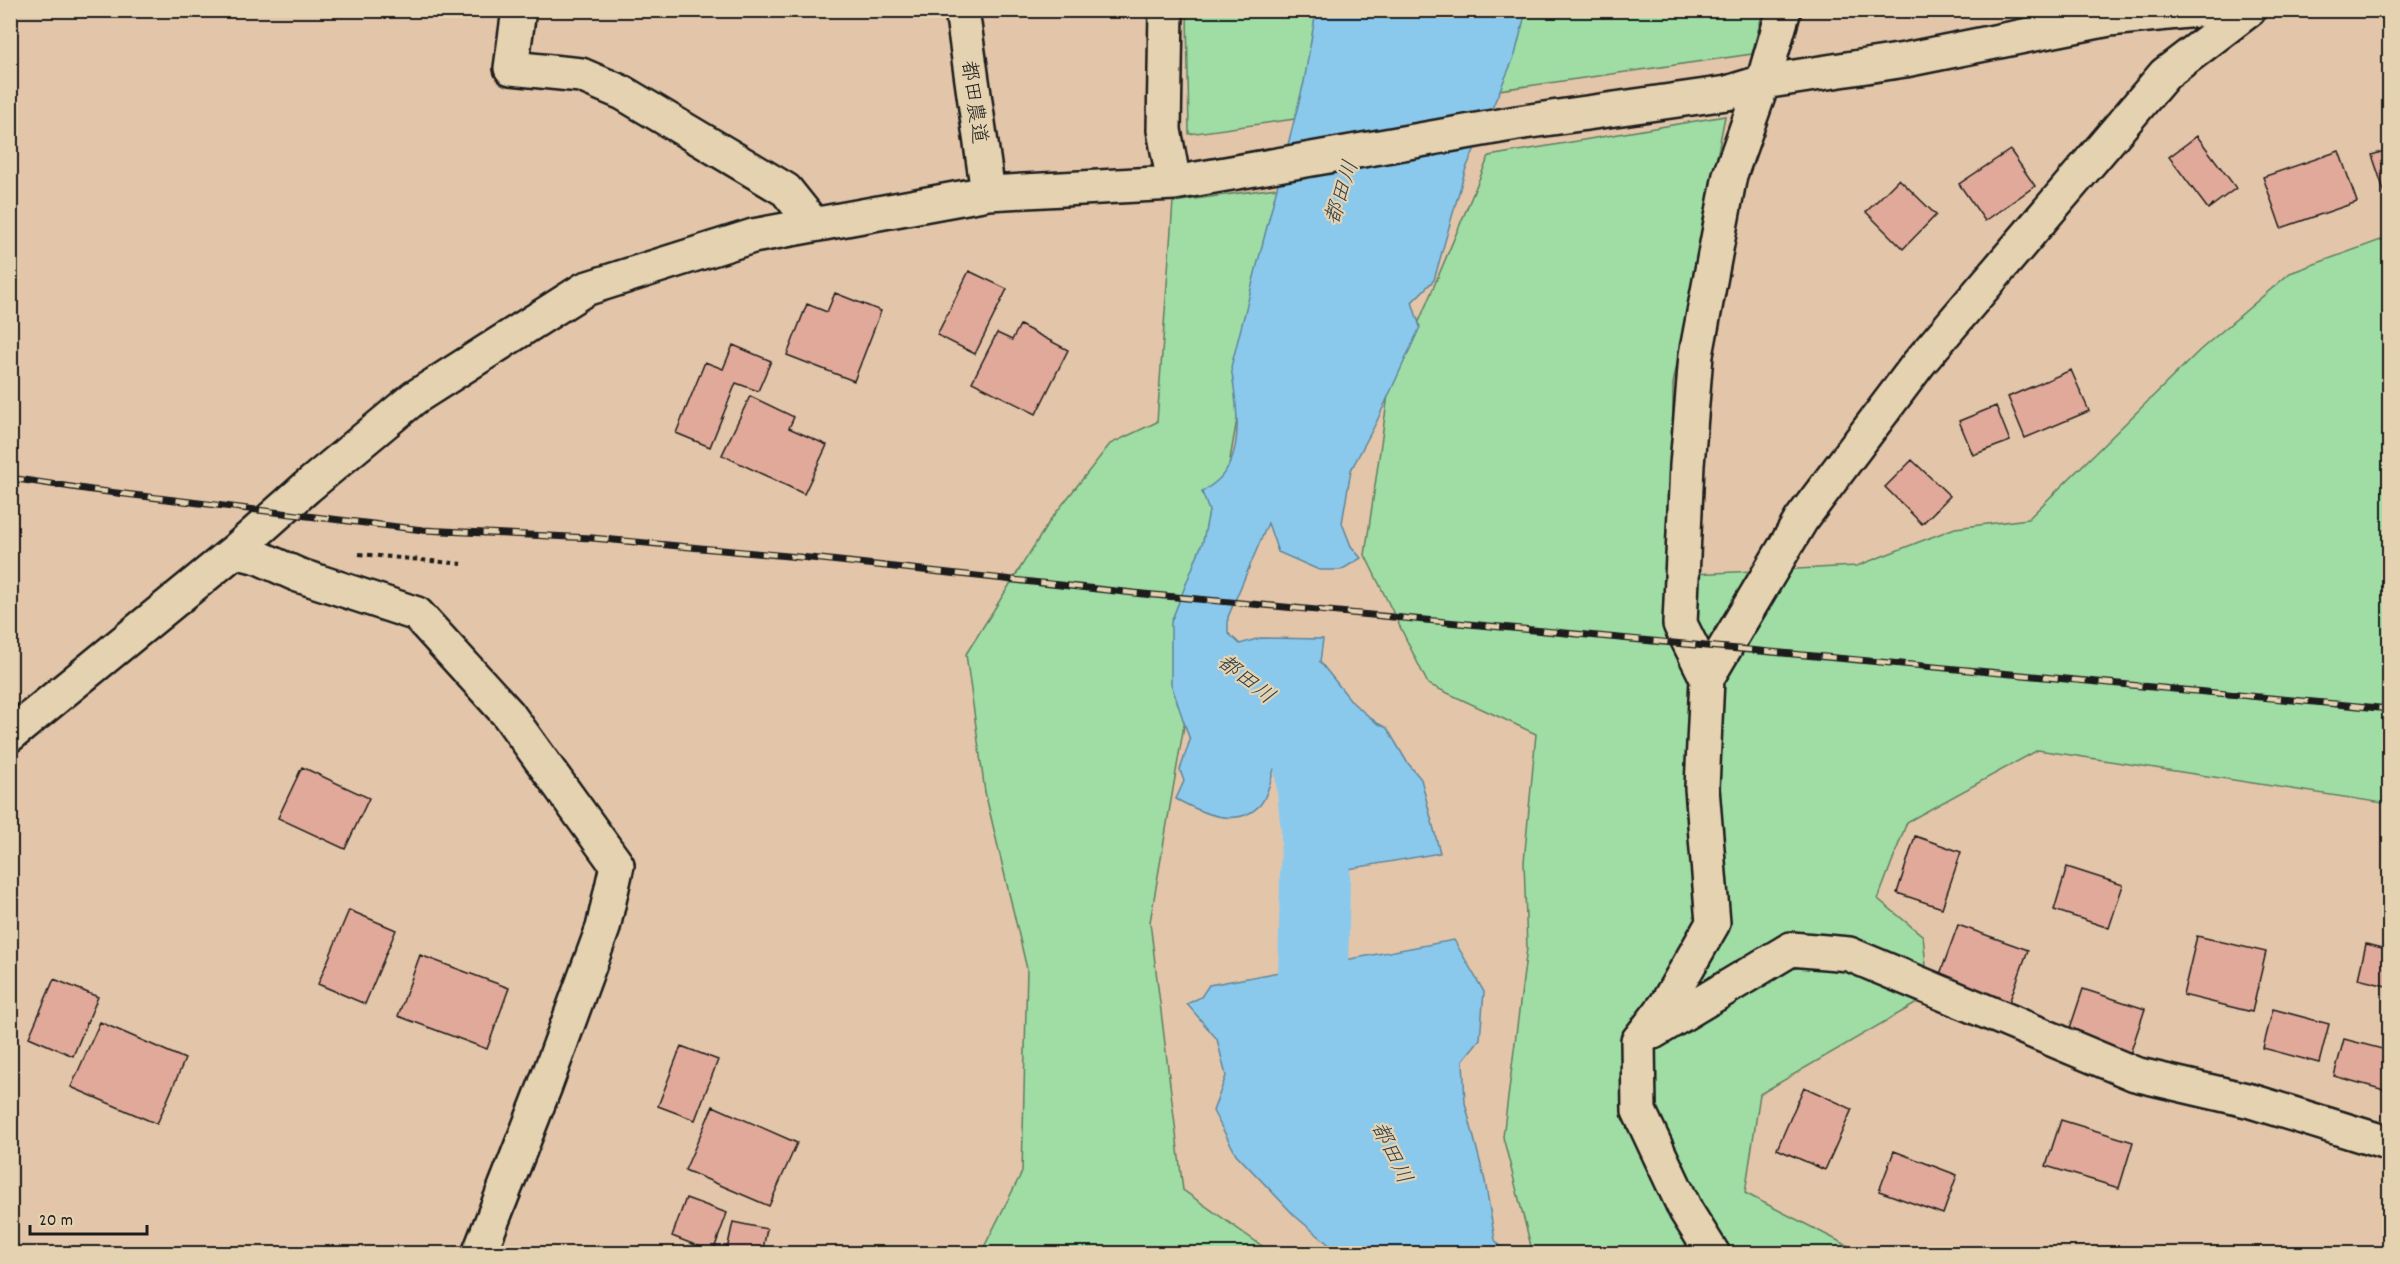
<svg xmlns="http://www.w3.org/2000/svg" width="2400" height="1264" viewBox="0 0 2400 1264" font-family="Dekko,'Klee One',sans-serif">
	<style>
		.green { fill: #9fdda5; stroke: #5e7c60; stroke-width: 1.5 }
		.water { fill: #8bc9ec; stroke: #5f8499; stroke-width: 1.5 }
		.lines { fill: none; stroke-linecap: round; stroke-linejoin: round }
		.river { stroke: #8bc9ec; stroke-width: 70 }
		.building { fill: #e1a999; stroke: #1c1c1c; stroke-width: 1.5 }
		.minor-casing { stroke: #1c1c1c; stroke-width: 38 }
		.path { stroke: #1c1c1c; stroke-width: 4; stroke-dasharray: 4.5 4.5; stroke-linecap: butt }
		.minor { stroke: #e4d2b0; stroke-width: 33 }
		.rail-casing { stroke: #1c1c1c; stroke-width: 7 }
		.rail { stroke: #e4d2b0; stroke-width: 4.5; stroke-dasharray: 14; stroke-linecap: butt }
		.labels { text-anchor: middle; stroke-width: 4.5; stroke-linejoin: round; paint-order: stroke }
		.street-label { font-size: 21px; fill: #1c1c1c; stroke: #e4d2b0 }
		.water-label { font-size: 22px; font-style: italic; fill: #323f46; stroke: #e4d2b0 }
	</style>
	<rect width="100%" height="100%" fill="#e3c6a9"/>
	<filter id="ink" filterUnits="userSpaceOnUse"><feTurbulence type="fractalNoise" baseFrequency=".0167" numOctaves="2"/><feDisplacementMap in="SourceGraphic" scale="12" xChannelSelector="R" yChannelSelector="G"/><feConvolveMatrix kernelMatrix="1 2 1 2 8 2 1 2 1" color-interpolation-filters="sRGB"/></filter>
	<g filter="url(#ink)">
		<path class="green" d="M1187,11H1763L1752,54L1189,134Z
			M1725,116L1673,384L1672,575L1857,566L1955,528L2028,519L2200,350L2290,273L2389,237V804L2038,750L1907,822L1878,899L1923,936L1929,996L1760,1094L1745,1193L1862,1253L1533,1254L1503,1137L1527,948L1524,862L1536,734L1428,684L1365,555L1388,395L1489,156Z
			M1277,188L1150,922L1183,1190L1272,1253H981L1022,1172L1027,969L985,792L966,654L1051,519L1110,444L1157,422L1173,202Z"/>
		<path class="water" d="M1316,11H1526L1515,55L1465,171L1434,280L1412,302L1420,327L1376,423L1351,470L1342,523L1351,546L1361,558L1341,570H1319L1278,552L1268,523L1228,617V633L1240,644L1260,638L1323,639L1320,662L1353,703L1377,723L1387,728L1407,762L1421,779L1440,853L1337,871C1321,843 1307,809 1301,777L1274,769C1271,780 1267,797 1260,805C1237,830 1200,812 1176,799L1184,781L1180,770L1190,740L1171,684V622L1203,541L1209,511L1202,492C1208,488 1215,483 1220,478C1246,450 1236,401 1231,367L1304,82Z
			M1454,940L1484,992L1480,1039L1463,1060L1465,1103L1485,1181L1495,1240L1506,1253H1339L1295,1216L1236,1154L1213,1111L1226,1076L1217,1039L1187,1004L1201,997L1209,985Z"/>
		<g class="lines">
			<path class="river" d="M1305,727L1316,829L1313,978L1348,1054"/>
		</g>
		<path class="building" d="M2197,136L2236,188L2208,209L2169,157Z
			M2390,149V208L2372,155Z
			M2010,150L2035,186L1985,221L1959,184Z
			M2339,151L2357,202L2281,228L2263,177Z
			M1899,179L1936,215L1903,249L1866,212Z
			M969,271L1007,289L975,354L937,335Z
			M835,293L881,311L854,381L787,355L807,304L827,312Z
			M1020,325L1068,350L1036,414L972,382L997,333L1012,340Z
			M733,345L771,361L758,391L736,383L710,447L676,433L705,362L723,369Z
			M2071,370L2089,411L2025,438L2008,397Z
			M750,396L794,417L789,428L827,445L804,494L722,455Z
			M1996,406L2010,441L1973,455L1959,421Z
			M1912,460L1950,496L1922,524L1885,487Z
			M302,767L369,798L345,849L278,818Z
			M1915,836L1961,852L1942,908L1897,893Z
			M2067,867L2123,885L2109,928L2054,910Z
			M349,910L396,930L365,1004L318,984Z
			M1958,925L2028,950L2009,1003L1939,977Z
			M2197,936L2266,952L2252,1012L2183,995Z
			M2366,944L2390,950V987L2358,979Z
			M420,955L509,988L487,1049L398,1016Z
			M54,979L98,997L73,1056L29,1037Z
			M2083,989L2145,1009L2130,1054L2068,1034Z
			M2273,1009L2329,1024L2319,1063L2263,1048Z
			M100,1022L185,1059L157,1124L71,1087Z
			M2344,1039L2390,1051L2388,1091L2334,1076Z
			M681,1046L718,1060L695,1120L658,1106Z
			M1804,1087L1852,1109L1825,1170L1777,1149Z
			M713,1106L797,1143L769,1206L685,1170Z
			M2061,1120L2133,1142L2119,1188L2046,1166Z
			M1894,1151L1957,1175L1943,1214L1879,1191Z
			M686,1198L727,1213L713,1252L672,1236Z
			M733,1222L767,1229L762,1254H726Z"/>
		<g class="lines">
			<defs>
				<path id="minor" d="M519,10L511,68L581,75L623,93L786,190L814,225
					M962,10L988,193
					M1166,10L1164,130L1174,183
					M235,551L258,557L298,575L417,614L508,714L617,865L603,928L545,1086L479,1254
					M1707,678L1801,520L1919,363L2165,74L2249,10
					M10,735L235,551L307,487L414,398L585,289L753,236L988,193L1174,183L1517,123L1727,93L1763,82L1905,60L2109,19L2197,10
					M1653,1032L1791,949L1849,954L2135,1074L2251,1101L2390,1144
					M1713,1254L1686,1211L1639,1111L1638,1041L1666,1005L1713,923L1702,788L1707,678L1680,624L1687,465L1696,355L1730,175L1763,82L1784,10"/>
			</defs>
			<use href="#minor" class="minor-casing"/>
			<path class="path" d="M359,554L463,564"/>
			<use href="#minor" class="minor"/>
			<defs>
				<path id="rail" d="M10,478L92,490L423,530L592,538L821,559L1143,594L2390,709"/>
			</defs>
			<use href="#rail" class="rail-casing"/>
			<use href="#rail" class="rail"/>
		</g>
	</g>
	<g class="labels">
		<g class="street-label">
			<text transform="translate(975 102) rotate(82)" y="7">都田農道</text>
		</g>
		<g class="water-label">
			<text transform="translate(1340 192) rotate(-72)" y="8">都田川</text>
			<text transform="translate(1247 678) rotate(38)" y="8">都田川</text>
			<text transform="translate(1393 1152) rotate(64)" y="8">都田川</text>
		</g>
	</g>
	<rect width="2400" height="1264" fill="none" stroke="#e4d2b0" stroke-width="36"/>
	<rect x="18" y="18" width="2364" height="1228" fill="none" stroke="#1c1c1c" stroke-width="2" filter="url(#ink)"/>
	<path d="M30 1225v9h117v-9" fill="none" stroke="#1c1c1c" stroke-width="3"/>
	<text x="39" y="1225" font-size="18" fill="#1c1c1c" stroke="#e4d2b0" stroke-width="4.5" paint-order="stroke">20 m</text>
</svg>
